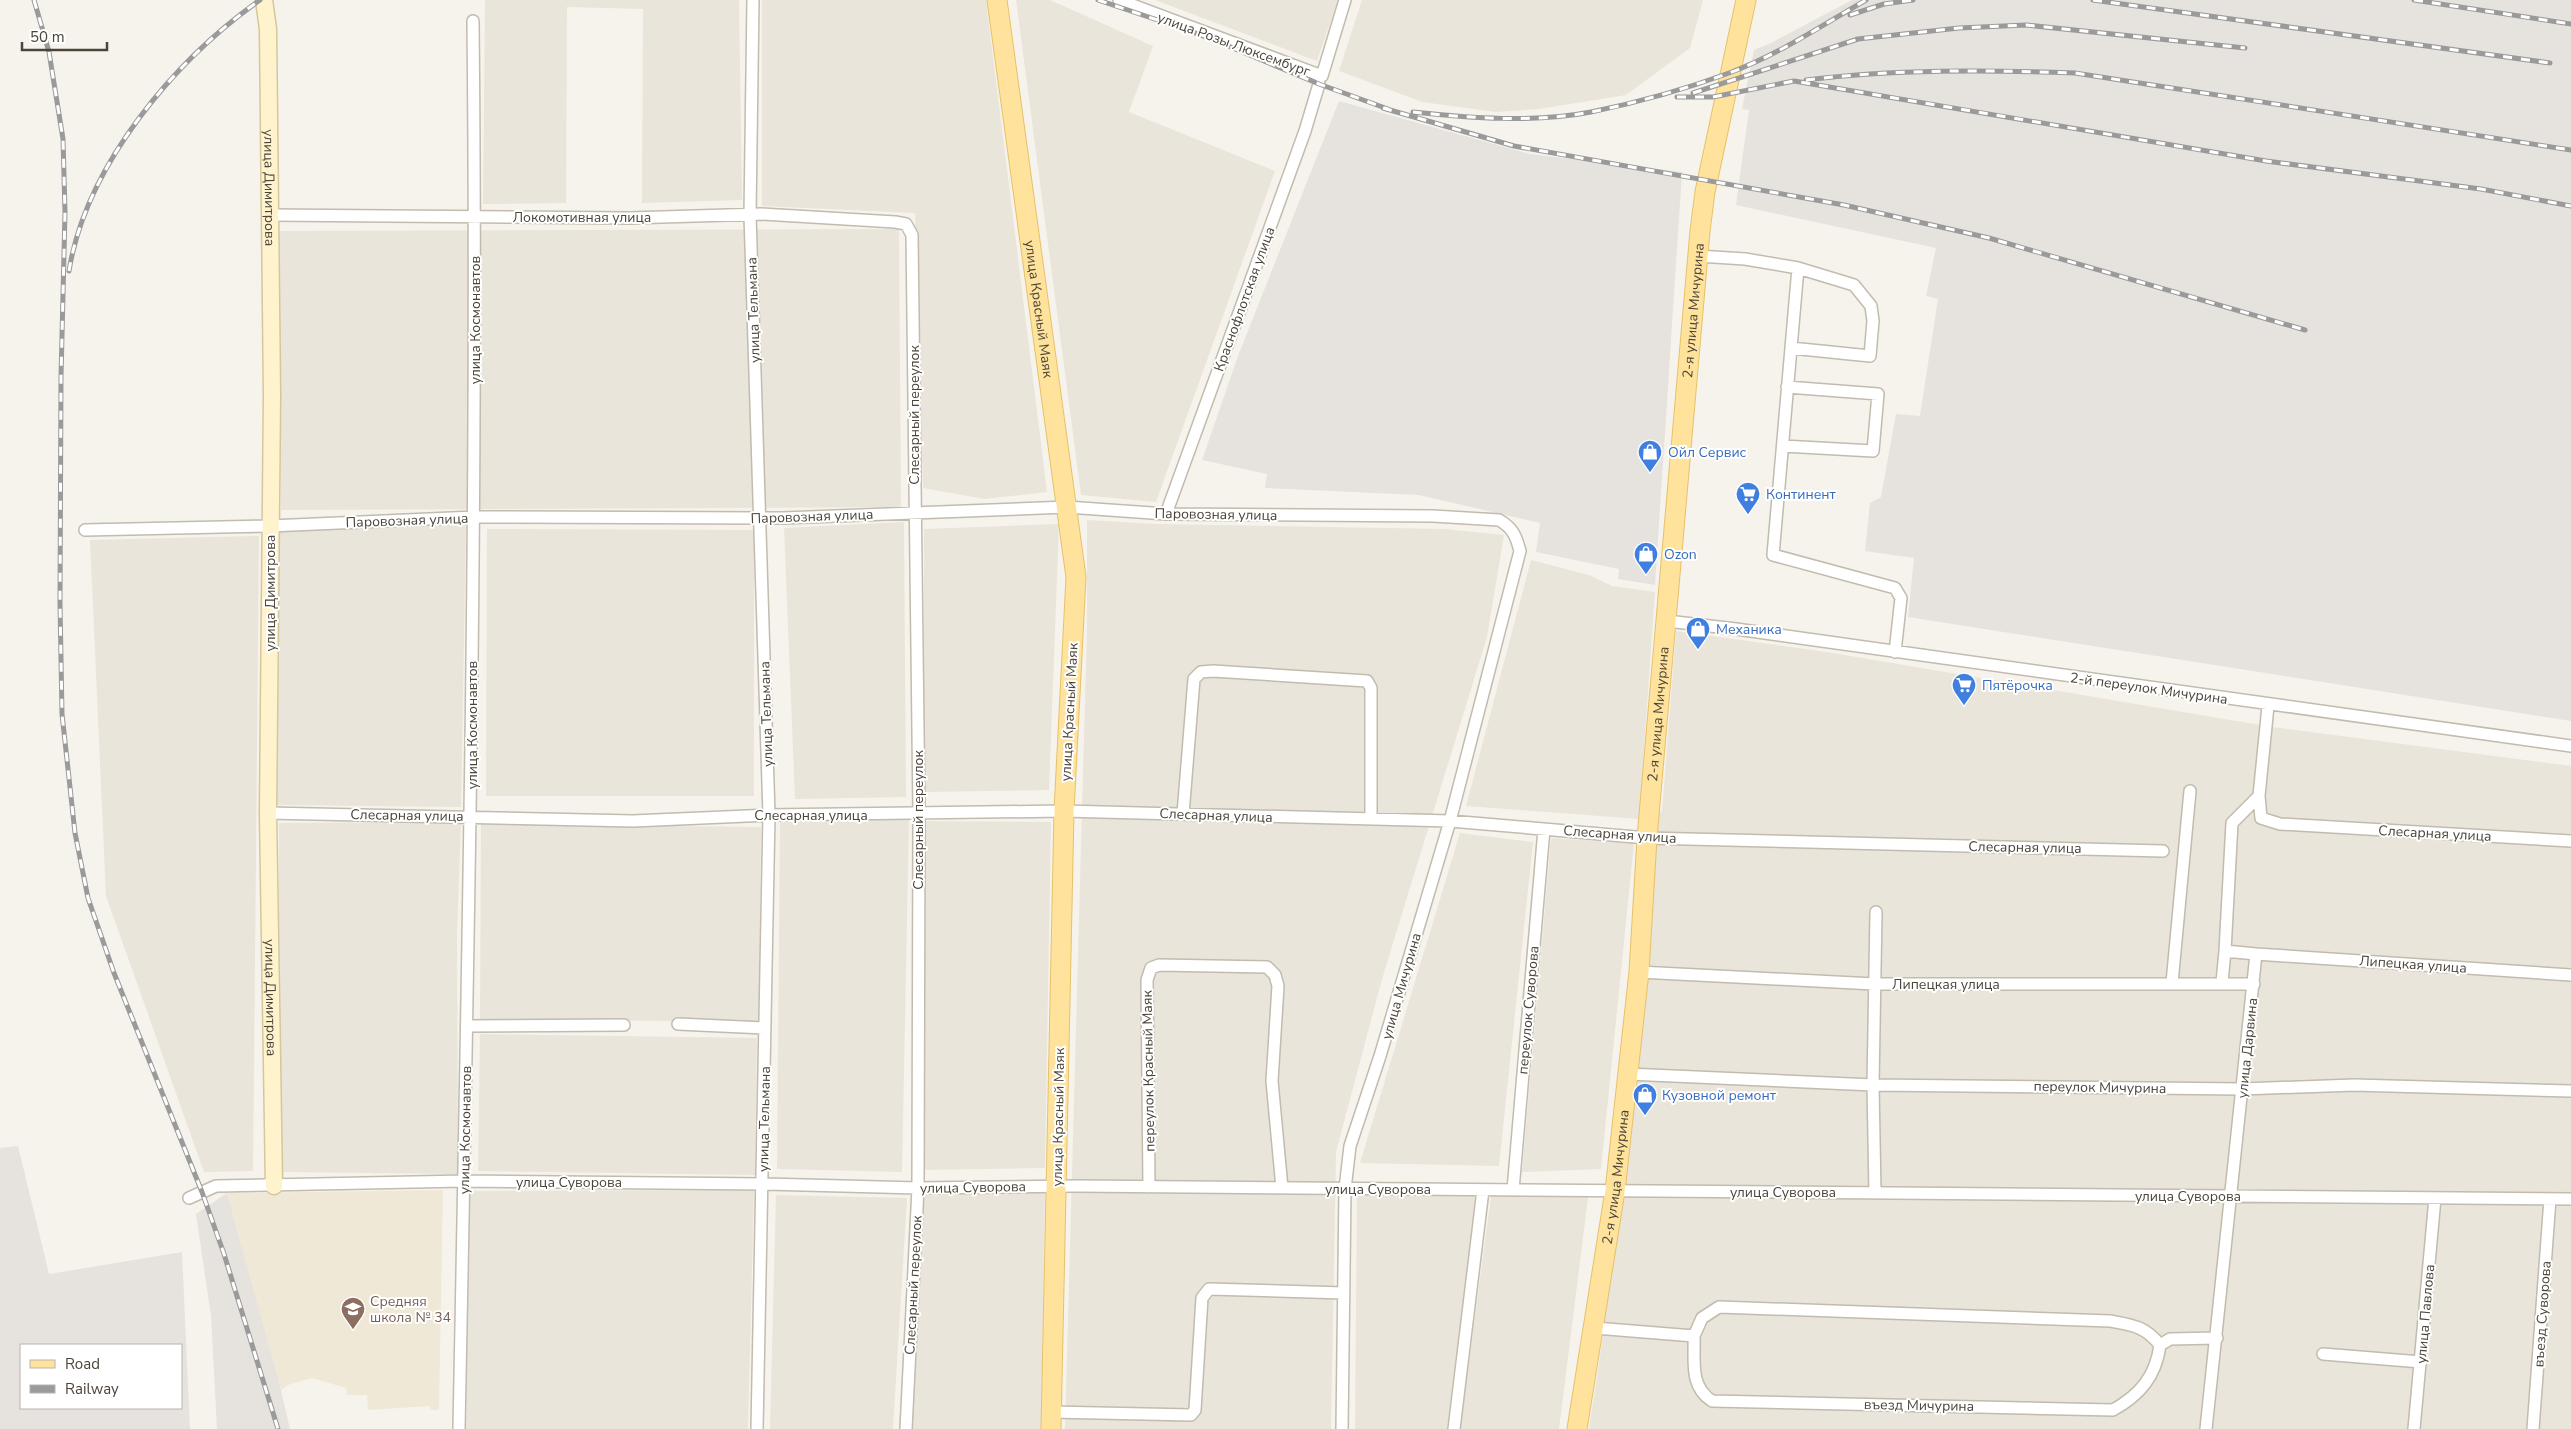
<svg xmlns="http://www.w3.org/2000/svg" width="2571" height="1429" viewBox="0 0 2571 1429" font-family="'Nunito Sans',sans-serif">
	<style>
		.residential { fill: #eae5da }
		.industrial { fill: #e6e2dd; fill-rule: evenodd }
		.education { fill: #efe8d6 }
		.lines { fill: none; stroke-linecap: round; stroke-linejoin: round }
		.street-casing { stroke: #c2bbae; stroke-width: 14 }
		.secondary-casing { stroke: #d6c79b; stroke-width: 19 }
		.primary-casing { stroke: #e6c16a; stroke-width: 21 }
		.street { stroke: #fff; stroke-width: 11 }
		.secondary { stroke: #fff3cd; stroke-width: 16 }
		.primary { stroke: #ffe39c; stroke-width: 19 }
		.rail-casing { stroke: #9a9a9a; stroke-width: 5 }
		.rail { stroke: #fff; stroke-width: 3; stroke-dasharray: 9; stroke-linecap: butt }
		.labels { text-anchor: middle; stroke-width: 4; stroke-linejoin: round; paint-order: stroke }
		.street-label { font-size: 14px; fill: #4b4439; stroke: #fff }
		.shop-label { font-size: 14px; fill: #366cbe; stroke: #fff; text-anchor: start }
		.education-label { font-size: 14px; fill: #785e54; stroke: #fff; text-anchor: start }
	</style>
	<rect width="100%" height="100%" fill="#f6f3ec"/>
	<path class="residential" d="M485,0H739L742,200L642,203L643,9L567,7L566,203L483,204Z
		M762,0H986L1047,492L984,499L923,488L915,213L762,206Z
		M1016,0H1050L1153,46L1129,112L1275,171L1156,502L1081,495Z
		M1155,0H1338L1317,61Z
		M1362,0H1703L1690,48L1626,95L1539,109L1496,112L1422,102L1339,71Z
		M899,229L901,507L281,510L279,231Z
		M1087,520L1157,524L1444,529L1504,535L1487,637L1382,979L1336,1152L1331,1429H1065L1087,628Z
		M904,522L906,797L795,799L784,528Z
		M466,523L461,807L277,805L278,531Z
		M1059,524L1049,790L924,792V529Z
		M487,529L754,530V796H486Z
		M259,536L253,1171L204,1172L106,896L90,540Z
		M1531,560L1589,575L1612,586L1655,592L1639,819L1466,806Z
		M1676,631L1827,652L2272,727L2571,766V1429H1589L1603,1336L1659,812L1662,811Z
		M784,817L909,819L902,1172L777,1169L780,823Z
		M921,821L1051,822L1045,1168L923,1170Z
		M461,822L457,933L458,1174L278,1172L279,823Z
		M481,824L761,827L759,1022L480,1019Z
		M1460,833L1533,842L1499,1166L1360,1163Z
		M1551,838L1634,843L1601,1169L1522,1172Z
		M480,1034L757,1038L755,1175L478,1171Z
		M1357,1184L1477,1189L1447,1429H1355Z
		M1045,1186L1041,1429H910L923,1187Z
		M1492,1189L1589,1190L1559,1429H1460Z
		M754,1190L748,1429H466L468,1191Z
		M776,1195L907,1198L893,1429H770Z"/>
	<path class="industrial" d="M1852,0H2571V721L1908,617L1914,558L1865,551L1870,503L1881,497L1896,414L1920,416L1938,299L1926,296L1936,248L1736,205L1749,110L1742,109L1754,50L1771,43Z
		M1339,101L1530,154L1682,172L1655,585L1618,579L1619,569L1536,552L1540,523L1419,495L1265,488L1267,474L1202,460L1238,356Z
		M18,1146L49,1274L182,1252L190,1429H0V1148ZM21,1345H181V1408H21Z
		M227,1193L277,1373L290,1429H217L211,1316L196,1214Z"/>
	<path class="education" d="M443,1190L439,1410H431L430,1406L368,1410L367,1395H347L346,1388L312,1378L288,1385L281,1390L227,1193Z"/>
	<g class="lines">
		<defs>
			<path id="street" d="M753,0L750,215L769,815L757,1429
				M1119,0L1322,76L1345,0
				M269,215L629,218L761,214L895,222L906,224L912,235L919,814L918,1188L906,1429
				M1698,256L1745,259L1798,268L1854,285L1871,306L1873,321L1870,356L1791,348L1773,555L1895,588L1901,598L1895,652
				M1791,348L1798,268
				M1783,446L1873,451L1878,394L1787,387
				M1166,514L1305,131L1319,84
				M85,530L270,526L474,517L783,518L1067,507L1166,514L1433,516L1499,520C1513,528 1516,536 1520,551L1450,821L1380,1056L1350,1146L1345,1189L1342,1429
				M1667,621L1736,629L2571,746
				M2259,796L2261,818L2280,824L2571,841
				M268,813L633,821L769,815L1064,811L1450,821L1647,838L2163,851
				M1183,814L1194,679L1201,672L1213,671L1367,681L1371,688V819
				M2256,954L2571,975
				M1639,972L1874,984H2254
				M2222,982L2225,951
				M2172,983L2190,791
				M678,1024L765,1028
				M467,1026L624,1025
				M1628,1074L1873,1085L2242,1089L2354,1085L2571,1091
				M1149,1187L1147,980L1151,968L1159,965L1267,967L1275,975L1278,986L1272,1081L1282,1188
				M1513,1190L1544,829
				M1875,1193L1873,1085L1876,912
				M189,1198L216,1186L464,1181L766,1184L918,1188L1077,1186L2571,1199
				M1595,1328L1694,1336L1702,1318L1719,1307L2110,1321C2132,1325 2145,1326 2160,1345L2170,1339L2217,1338
				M1694,1336C1695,1361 1689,1386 1712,1401L2113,1410C2140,1395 2156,1376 2160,1345
				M2323,1354L2421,1362
				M1052,1412L1191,1415L1195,1410L1202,1298L1209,1289L1344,1293
				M459,1429C468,960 478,491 473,21
				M1454,1429L1483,1190
				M2206,1429L2256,954L2225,951L2232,823L2259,796L2268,706
				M2414,1429L2435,1198
				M2533,1429L2550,1199"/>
			<g id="secondary">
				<path id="s1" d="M264,0L268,29L272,395L268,813L274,1186"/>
			</g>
			<g id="primary">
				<path id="s2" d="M997,0L1076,577L1064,811L1051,1429"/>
				<path id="s3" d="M1577,1429L1615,1191L1639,972L1647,838L1700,231L1705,192L1746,0"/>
			</g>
		</defs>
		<use href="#street" class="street-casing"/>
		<use href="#secondary" class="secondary-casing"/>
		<use href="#primary" class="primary-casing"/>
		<use href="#street" class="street"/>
		<use href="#secondary" class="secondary"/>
		<use href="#primary" class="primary"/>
		<defs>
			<path id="rail" d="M34,0L49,52L63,139L65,212L61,377L60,603L62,714L75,833L88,898L114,973L202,1192L224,1254L278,1429
				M1098,0L1202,35L1319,84L1388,109
				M2093,0L2550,63
				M2414,0L2571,24
				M1850,15L1884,4L1913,0
				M1806,80C1895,69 1986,70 2075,73L2571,150
				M1693,93L1858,39L1959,28L2026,25L2245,48
				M1677,97H1713L1794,81L2266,161L2481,189L2571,206
				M1383,108L1514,146L1844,205L1989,238L2305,330
				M1413,112C1470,118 1534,123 1591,112C1635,103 1686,89 1729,73C1778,55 1821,26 1866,0
				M69,271C86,165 175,60 260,0"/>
		</defs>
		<use href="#rail" class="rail-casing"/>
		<use href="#rail" class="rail"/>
	</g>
	<defs>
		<symbol id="shop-pin" viewBox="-11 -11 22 30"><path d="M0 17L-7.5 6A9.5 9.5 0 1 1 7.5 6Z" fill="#3f7fe0" stroke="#fff"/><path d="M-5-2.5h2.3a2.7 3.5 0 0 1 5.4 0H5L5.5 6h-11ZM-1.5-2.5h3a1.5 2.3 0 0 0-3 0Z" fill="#fff"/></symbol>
		<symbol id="supermarket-pin" viewBox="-11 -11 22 30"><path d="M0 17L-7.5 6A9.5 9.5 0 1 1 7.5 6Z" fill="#3f7fe0" stroke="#fff"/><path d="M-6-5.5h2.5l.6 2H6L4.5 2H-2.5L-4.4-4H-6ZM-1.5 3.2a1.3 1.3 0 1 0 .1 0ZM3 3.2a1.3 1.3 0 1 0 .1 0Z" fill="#fff"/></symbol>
		<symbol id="school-pin" viewBox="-11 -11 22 30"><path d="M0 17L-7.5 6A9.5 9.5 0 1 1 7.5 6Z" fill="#8d6e63" stroke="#fff"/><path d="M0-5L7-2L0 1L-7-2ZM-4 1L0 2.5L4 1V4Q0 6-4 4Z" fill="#fff"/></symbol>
	</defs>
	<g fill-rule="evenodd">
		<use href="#shop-pin" x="1636" y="438" width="28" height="38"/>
		<use href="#supermarket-pin" x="1734" y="480" width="28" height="38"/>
		<use href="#shop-pin" x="1632" y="540" width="28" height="38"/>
		<use href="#shop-pin" x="1684" y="615" width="28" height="38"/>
		<use href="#supermarket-pin" x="1950" y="671" width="28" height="38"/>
		<use href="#shop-pin" x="1631" y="1081" width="28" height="38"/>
		<use href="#school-pin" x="339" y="1295" width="28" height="38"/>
	</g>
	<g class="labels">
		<g class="street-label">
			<text transform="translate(1234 44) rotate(20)" y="5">улица Розы Люксембург</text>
			<text dy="5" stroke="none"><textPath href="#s1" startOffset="188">улица Димитрова</textPath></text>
			<text x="582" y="222">Локомотивная улица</text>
			<text transform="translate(1244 299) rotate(-70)" y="5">Краснофлотская улица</text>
			<text dy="5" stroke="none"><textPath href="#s2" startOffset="312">улица Красный Маяк</textPath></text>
			<text transform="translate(753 310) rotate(-92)" y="5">улица Тельмана</text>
			<text dy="5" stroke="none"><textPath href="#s3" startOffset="1125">2-я улица Мичурина</textPath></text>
			<text transform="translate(475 320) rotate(-90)" y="5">улица Космонавтов</text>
			<text transform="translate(914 415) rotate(-90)" y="5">Слесарный переулок</text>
			<text transform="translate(1216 514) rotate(1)" y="5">Паровозная улица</text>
			<text transform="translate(812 516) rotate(-2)" y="5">Паровозная улица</text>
			<text transform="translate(407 520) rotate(-2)" y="5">Паровозная улица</text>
			<text transform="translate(270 593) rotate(-90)" y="5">улица Димитрова</text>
			<text transform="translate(2149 688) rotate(8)" y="5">2-й переулок Мичурина</text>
			<text transform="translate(1069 712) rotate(-87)" y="5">улица Красный Маяк</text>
			<text transform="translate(766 714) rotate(-92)" y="5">улица Тельмана</text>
			<text dy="5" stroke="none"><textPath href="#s3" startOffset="720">2-я улица Мичурина</textPath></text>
			<text transform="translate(472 725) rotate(-90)" y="5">улица Космонавтов</text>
			<text transform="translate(407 815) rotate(1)" y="5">Слесарная улица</text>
			<text x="811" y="820">Слесарная улица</text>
			<text transform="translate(1216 815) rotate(2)" y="5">Слесарная улица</text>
			<text transform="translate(918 820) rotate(-90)" y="5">Слесарный переулок</text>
			<text transform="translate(2435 833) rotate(3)" y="5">Слесарная улица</text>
			<text transform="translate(1620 834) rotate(4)" y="5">Слесарная улица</text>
			<text transform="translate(2025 847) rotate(1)" y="5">Слесарная улица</text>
			<text transform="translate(2413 964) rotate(4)" y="5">Липецкая улица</text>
			<text x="1946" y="989">Липецкая улица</text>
			<text transform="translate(1401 986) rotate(-74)" y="5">улица Мичурина</text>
			<text dy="5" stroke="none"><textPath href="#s1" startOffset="998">улица Димитрова</textPath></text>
			<text transform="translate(1528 1010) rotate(-85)" y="5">переулок Суворова</text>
			<text transform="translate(2247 1048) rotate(-84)" y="5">улица Дарвина</text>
			<text transform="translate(1148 1071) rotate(-91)" y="5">переулок Красный Маяк</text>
			<text transform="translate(2100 1087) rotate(1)" y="5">переулок Мичурина</text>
			<text transform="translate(1058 1117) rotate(-89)" y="5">улица Красный Маяк</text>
			<text transform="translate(764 1119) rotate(-89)" y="5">улица Тельмана</text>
			<text transform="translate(465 1130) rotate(-89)" y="5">улица Космонавтов</text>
			<text dy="5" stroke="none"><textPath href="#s3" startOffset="255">2-я улица Мичурина</textPath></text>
			<text x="569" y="1187">улица Суворова</text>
			<text transform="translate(973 1187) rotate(-1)" y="5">улица Суворова</text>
			<text x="1378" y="1194">улица Суворова</text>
			<text x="1783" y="1197">улица Суворова</text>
			<text x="2188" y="1201">улица Суворова</text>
			<text transform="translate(913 1285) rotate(-87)" y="5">Слесарный переулок</text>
			<text transform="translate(2425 1314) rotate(-85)" y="5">улица Павлова</text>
			<text transform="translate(2542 1314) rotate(-86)" y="5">въезд Суворова</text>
			<text transform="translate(1919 1405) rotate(1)" y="5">въезд Мичурина</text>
		</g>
		<g class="shop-label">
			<text x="1668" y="457">Ойл Сервис</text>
			<text x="1766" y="499">Континент</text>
			<text x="1664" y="559">Ozon</text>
			<text x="1716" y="634">Механика</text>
			<text x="1982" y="690">Пятёрочка</text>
			<text x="1662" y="1100">Кузовной ремонт</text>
		</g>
		<g class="education-label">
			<text x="370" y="1306">Средняя<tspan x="370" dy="16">школа № 34</tspan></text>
		</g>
	</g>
	<rect x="20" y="1344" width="162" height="65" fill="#ffffff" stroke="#b7b4b0"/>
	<rect x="30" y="1360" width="25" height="8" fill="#ffe39c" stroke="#b7b4b0"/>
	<text x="65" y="1369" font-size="15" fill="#4b4439">Road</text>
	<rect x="30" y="1385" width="25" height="8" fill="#9a9a9a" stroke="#b7b4b0"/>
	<text x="65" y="1394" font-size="15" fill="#4b4439">Railway</text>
	<path d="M22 42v8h85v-8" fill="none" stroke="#4b4439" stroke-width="2.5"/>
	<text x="30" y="42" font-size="15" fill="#4b4439" stroke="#ffffff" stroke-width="4" paint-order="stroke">50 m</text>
</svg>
